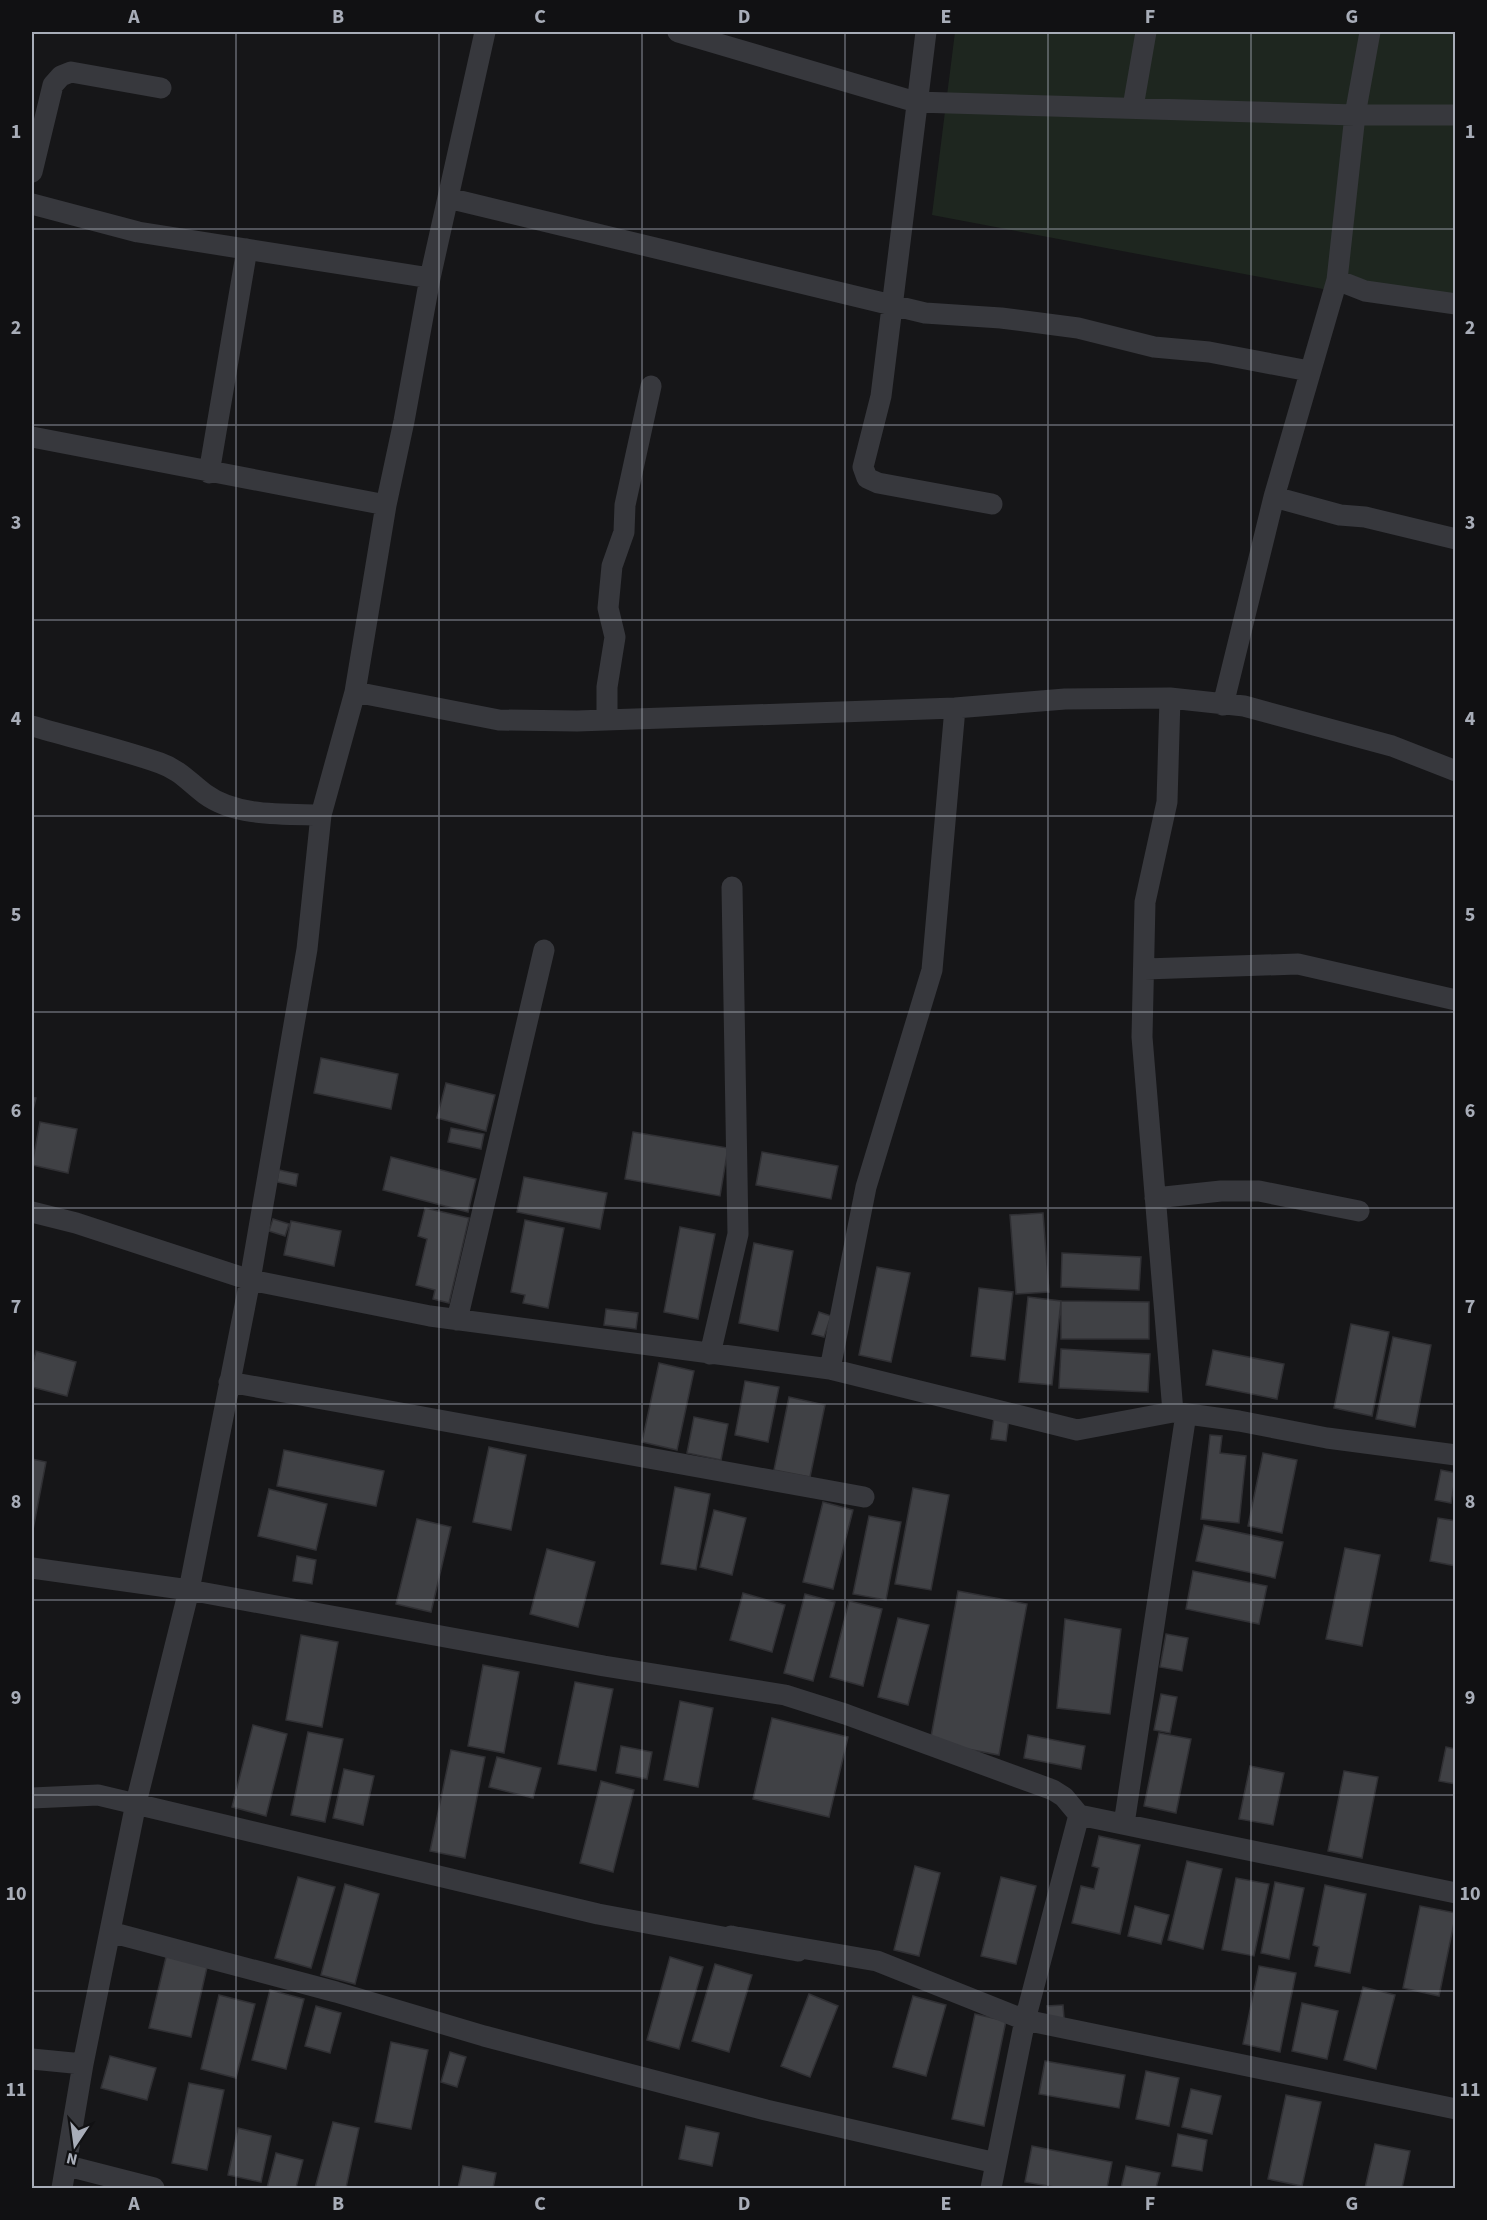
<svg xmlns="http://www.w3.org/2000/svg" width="1487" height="2220" viewBox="0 0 1487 2220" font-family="'Source Sans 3',sans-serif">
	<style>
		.green { fill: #1e261f }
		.building { fill: #404145; stroke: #303034; stroke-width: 1.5 }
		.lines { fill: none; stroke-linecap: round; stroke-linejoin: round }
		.minor { stroke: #37383d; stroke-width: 21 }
		.grid { fill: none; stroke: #a8adb8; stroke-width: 1.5; stroke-opacity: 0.55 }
		.neatline { fill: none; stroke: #a8adb8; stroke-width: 2 }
		.grid-label { font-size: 20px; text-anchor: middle; font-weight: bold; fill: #a8adb8 }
	</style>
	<rect width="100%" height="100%" fill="#161618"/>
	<path class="green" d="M955,32H1455V314L932,215Z"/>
	<path class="building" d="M321,1058L398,1074L391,1109L314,1093Z
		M446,1083L495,1095L486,1131L437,1118Z
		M32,1097L36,1098L32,1114Z
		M40,1122L77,1129L68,1173L32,1165Z
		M451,1128L484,1134L481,1149L448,1142Z
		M633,1132L728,1148L720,1196L625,1179Z
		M762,1152L838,1166L831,1199L756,1185Z
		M391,1157L476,1179L468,1212L383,1190Z
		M279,1170L298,1174L296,1186L277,1182Z
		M524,1177L607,1193L600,1229L517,1212Z
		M425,1208L469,1218L449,1303L433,1299L435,1290L416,1285L427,1239L418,1236Z
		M1043,1213L1049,1292L1016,1294L1010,1215Z
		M273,1219L289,1224L285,1236L269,1231Z
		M525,1220L564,1228L548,1308L523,1303L525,1295L511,1292Z
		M291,1221L341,1231L334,1266L284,1255Z
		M680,1227L715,1234L698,1319L664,1312Z
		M754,1243L793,1251L778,1331L739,1323Z
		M1062,1253L1141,1257L1139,1290L1061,1287Z
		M877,1267L910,1273L891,1362L859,1355Z
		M979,1288L1013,1292L1005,1360L971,1356Z
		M1028,1297L1061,1301L1052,1385L1019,1382Z
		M1061,1301L1149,1302V1339H1061Z
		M606,1309L638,1313L636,1329L604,1325Z
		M819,1312L831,1316L824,1337L812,1334Z
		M1351,1324L1389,1332L1372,1416L1334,1408Z
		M1393,1337L1431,1345L1415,1427L1376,1419Z
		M1061,1349L1150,1354L1148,1392L1059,1388Z
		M1213,1350L1284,1364L1277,1399L1206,1385Z
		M36,1351L76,1362L67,1396L32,1387V1367Z
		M659,1363L694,1371L677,1450L642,1442Z
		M745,1381L779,1387L768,1442L735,1435Z
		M789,1397L825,1405L810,1477L774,1470Z
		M694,1417L728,1424L721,1460L687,1453Z
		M994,1417L1009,1418L1006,1441L991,1439Z
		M1210,1435L1222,1436L1220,1453L1246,1456L1239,1523L1201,1519Z
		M489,1447L526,1455L511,1530L473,1522Z
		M284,1450L384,1471L376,1506L277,1486Z
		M1263,1453L1297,1460L1282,1533L1248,1526Z
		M32,1459L46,1462L32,1535Z
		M1441,1470L1456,1473L1451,1503L1435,1500Z
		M675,1487L710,1494L696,1570L661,1564Z
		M913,1488L949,1495L931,1590L895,1584Z
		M269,1489L327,1504L316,1550L258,1536Z
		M823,1502L853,1510L833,1589L803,1582Z
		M714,1510L746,1518L732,1575L700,1567Z
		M869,1516L901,1522L886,1600L853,1594Z
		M1438,1518L1456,1521V1566L1430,1561Z
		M417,1519L451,1527L431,1612L396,1604Z
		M1204,1525L1283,1542L1275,1578L1196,1561Z
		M1345,1548L1380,1555L1362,1646L1326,1639Z
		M547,1549L595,1562L578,1627L530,1614Z
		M297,1556L316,1560L312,1584L293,1581Z
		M1193,1571L1267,1586L1259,1624L1186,1609Z
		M958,1591L1027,1604L999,1755L930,1742Z
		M743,1593L785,1605L772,1652L730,1640Z
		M805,1594L835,1602L813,1681L784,1673Z
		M849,1601L882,1609L863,1686L830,1677Z
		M898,1618L929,1625L908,1705L878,1697Z
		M1065,1619L1121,1629L1110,1714L1057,1708Z
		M1166,1634L1188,1638L1182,1671L1160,1667Z
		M301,1635L338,1642L322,1727L286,1720Z
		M483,1665L519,1672L504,1753L468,1746Z
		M575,1682L613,1689L596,1771L558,1764Z
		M1161,1694L1177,1697L1170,1733L1154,1730Z
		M680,1701L713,1708L698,1787L664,1780Z
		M772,1718L848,1737L829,1817L753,1799Z
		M253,1725L287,1734L266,1816L232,1807Z
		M308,1732L343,1739L325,1822L291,1815Z
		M1159,1733L1191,1739L1176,1813L1144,1806Z
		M1028,1735L1085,1746L1081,1769L1024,1758Z
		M621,1746L652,1752L647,1779L616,1773Z
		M1446,1747L1456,1749V1784L1439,1781Z
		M451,1750L485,1757L465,1858L430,1851Z
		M497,1757L541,1768L533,1798L489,1787Z
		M1250,1766L1284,1773L1273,1825L1239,1819Z
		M344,1769L374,1776L363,1825L333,1818Z
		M1344,1771L1378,1777L1362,1858L1328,1851Z
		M601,1781L634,1790L613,1872L580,1863Z
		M1099,1836L1140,1845L1120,1934L1072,1923L1081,1886L1094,1889L1099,1868L1092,1866Z
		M1187,1861L1222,1869L1203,1949L1168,1940Z
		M915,1866L940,1873L919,1956L894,1950Z
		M298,1877L335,1887L311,1968L275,1958Z
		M1001,1877L1036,1886L1016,1964L981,1956Z
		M1236,1878L1269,1884L1254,1956L1222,1950Z
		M1275,1882L1304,1888L1289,1959L1261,1953Z
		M345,1884L379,1894L355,1984L321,1975Z
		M1325,1885L1366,1894L1350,1973L1315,1966L1319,1947L1313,1945Z
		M1135,1906L1169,1915L1161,1944L1128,1936Z
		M1420,1906L1456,1913L1439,1996L1403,1988Z
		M167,1953L208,1963L191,2037L149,2028Z
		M670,1957L703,1967L679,2049L647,2040Z
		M715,1964L752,1975L729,2052L692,2041Z
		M1259,1966L1296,1973L1280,2052L1243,2044Z
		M1363,1987L1395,1995L1376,2069L1344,2060Z
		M270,1990L304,1999L286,2069L252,2060Z
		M809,1994L838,2006L810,2077L781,2066Z
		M219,1995L255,2004L236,2078L201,2069Z
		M913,1996L946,2005L926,2076L893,2067Z
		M1302,2003L1338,2011L1327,2059L1292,2051Z
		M1063,2005L1064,2018L1048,2020L1047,2006Z
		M316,2006L341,2013L330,2053L305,2046Z
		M975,2014L1006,2021L984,2126L952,2119Z
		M391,2042L428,2050L411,2129L375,2122Z
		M450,2052L466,2057L457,2087L441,2082Z
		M110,2056L156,2068L147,2100L101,2088Z
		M1045,2061L1125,2075L1119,2108L1039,2094Z
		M1146,2071L1179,2078L1169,2126L1136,2119Z
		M189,2083L224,2090L207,2170L172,2163Z
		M1191,2089L1221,2096L1212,2134L1182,2127Z
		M1286,2095L1321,2102L1302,2186L1268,2179Z
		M333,2122L359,2128L346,2188H315Z
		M686,2126L719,2133L712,2166L679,2159Z
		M238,2128L271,2136L261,2182L228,2175Z
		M1178,2134L1207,2140L1202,2171L1172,2166Z
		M1375,2144L1410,2151L1402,2188H1365Z
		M1032,2146L1112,2162L1107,2188H1060L1025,2182Z
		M276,2153L303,2160L296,2188H267Z
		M463,2166L496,2173L493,2188H458Z
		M1126,2166L1160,2173L1156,2188H1121Z"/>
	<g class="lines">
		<path class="minor" d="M678,32L916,102L1355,115H1456
			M926,32L881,396L863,467L867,478L878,483L992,504
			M1370,32L1355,115L1337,280L1365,291L1456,304
			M1133,107L1146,32
			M32,172L53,85L61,76L71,72L161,88
			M448,198L925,313L1001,318L1078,328L1154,347L1209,352L1309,371
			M32,204L138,232L430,278
			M32,437L386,505
			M209,473L247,249
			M1274,497L1340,515L1365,517L1456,539
			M355,692L499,720L577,721L955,708L1065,699L1170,698L1244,706L1392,746L1456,771
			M1170,698L1167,802L1145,902L1142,1037L1173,1412
			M1223,705L1274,497L1337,280
			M607,718V687L615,637L608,608L612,566L624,532L625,505L651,386
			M32,726C73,738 120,749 160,763C180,770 189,782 205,794C236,817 284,814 321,815
			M1145,969L1298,964L1456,1000
			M1155,1198L1221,1191H1259L1359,1211
			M32,1212L76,1223L250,1280L430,1316L830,1369L1077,1430L1173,1412L1239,1421L1327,1438L1456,1455
			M457,1320L544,950
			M710,1354L738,1234L732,887
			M830,1369L866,1187L932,970L955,708
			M229,1382L864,1497
			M32,1568L189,1590L604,1666L785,1695L845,1714L1053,1790L1064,1797L1079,1815
			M32,1798L98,1795L598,1914L798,1951L731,1936L877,1961L1025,2020L1456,2109
			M1124,1824L1186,1414
			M110,1932L336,1992L484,2036L766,2110L996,2163
			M32,2059L83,2064
			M68,2166L154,2188
			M62,2188L83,2064L136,1803L189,1590L250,1280L307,949L321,815L355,692L386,505L404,421L430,278L485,32
			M991,2188L1025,2020L1079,1815L1456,1893"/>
	</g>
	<path class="grid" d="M236,32V2188M439,32V2188M642,32V2188M845,32V2188M1048,32V2188M1251,32V2188M32,229H1456M32,425H1456M32,620H1456M32,816H1456M32,1012H1456M32,1208H1456M32,1404H1456M32,1600H1456M32,1795H1456M32,1991H1456"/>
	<rect width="1487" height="2220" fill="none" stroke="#111113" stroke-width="66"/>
	<g transform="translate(75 2145) rotate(193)" stroke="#111113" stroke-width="4.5" paint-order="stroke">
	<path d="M0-4.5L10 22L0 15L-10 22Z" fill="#a8adb8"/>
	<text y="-9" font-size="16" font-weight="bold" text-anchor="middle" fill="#a8adb8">N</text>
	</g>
	<rect x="33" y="33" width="1421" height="2154" class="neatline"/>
	<g class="grid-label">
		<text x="134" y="23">A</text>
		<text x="338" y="23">B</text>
		<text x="540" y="23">C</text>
		<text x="744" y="23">D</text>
		<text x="946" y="23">E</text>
		<text x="1150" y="23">F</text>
		<text x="1352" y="23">G</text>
		<text x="16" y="138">1</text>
		<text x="1470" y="138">1</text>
		<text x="16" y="334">2</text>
		<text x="1470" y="334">2</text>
		<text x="16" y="529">3</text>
		<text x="1470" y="529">3</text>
		<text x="16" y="725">4</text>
		<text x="1470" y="725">4</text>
		<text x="16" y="921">5</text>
		<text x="1470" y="921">5</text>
		<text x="16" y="1117">6</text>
		<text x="1470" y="1117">6</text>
		<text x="16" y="1313">7</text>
		<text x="1470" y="1313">7</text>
		<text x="16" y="1508">8</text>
		<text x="1470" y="1508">8</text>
		<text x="16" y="1704">9</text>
		<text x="1470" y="1704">9</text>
		<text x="16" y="1900">10</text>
		<text x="1470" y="1900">10</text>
		<text x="16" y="2096">11</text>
		<text x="1470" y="2096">11</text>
		<text x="134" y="2210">A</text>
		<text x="338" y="2210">B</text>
		<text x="540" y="2210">C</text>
		<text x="744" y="2210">D</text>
		<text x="946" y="2210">E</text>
		<text x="1150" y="2210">F</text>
		<text x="1352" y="2210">G</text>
	</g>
</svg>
